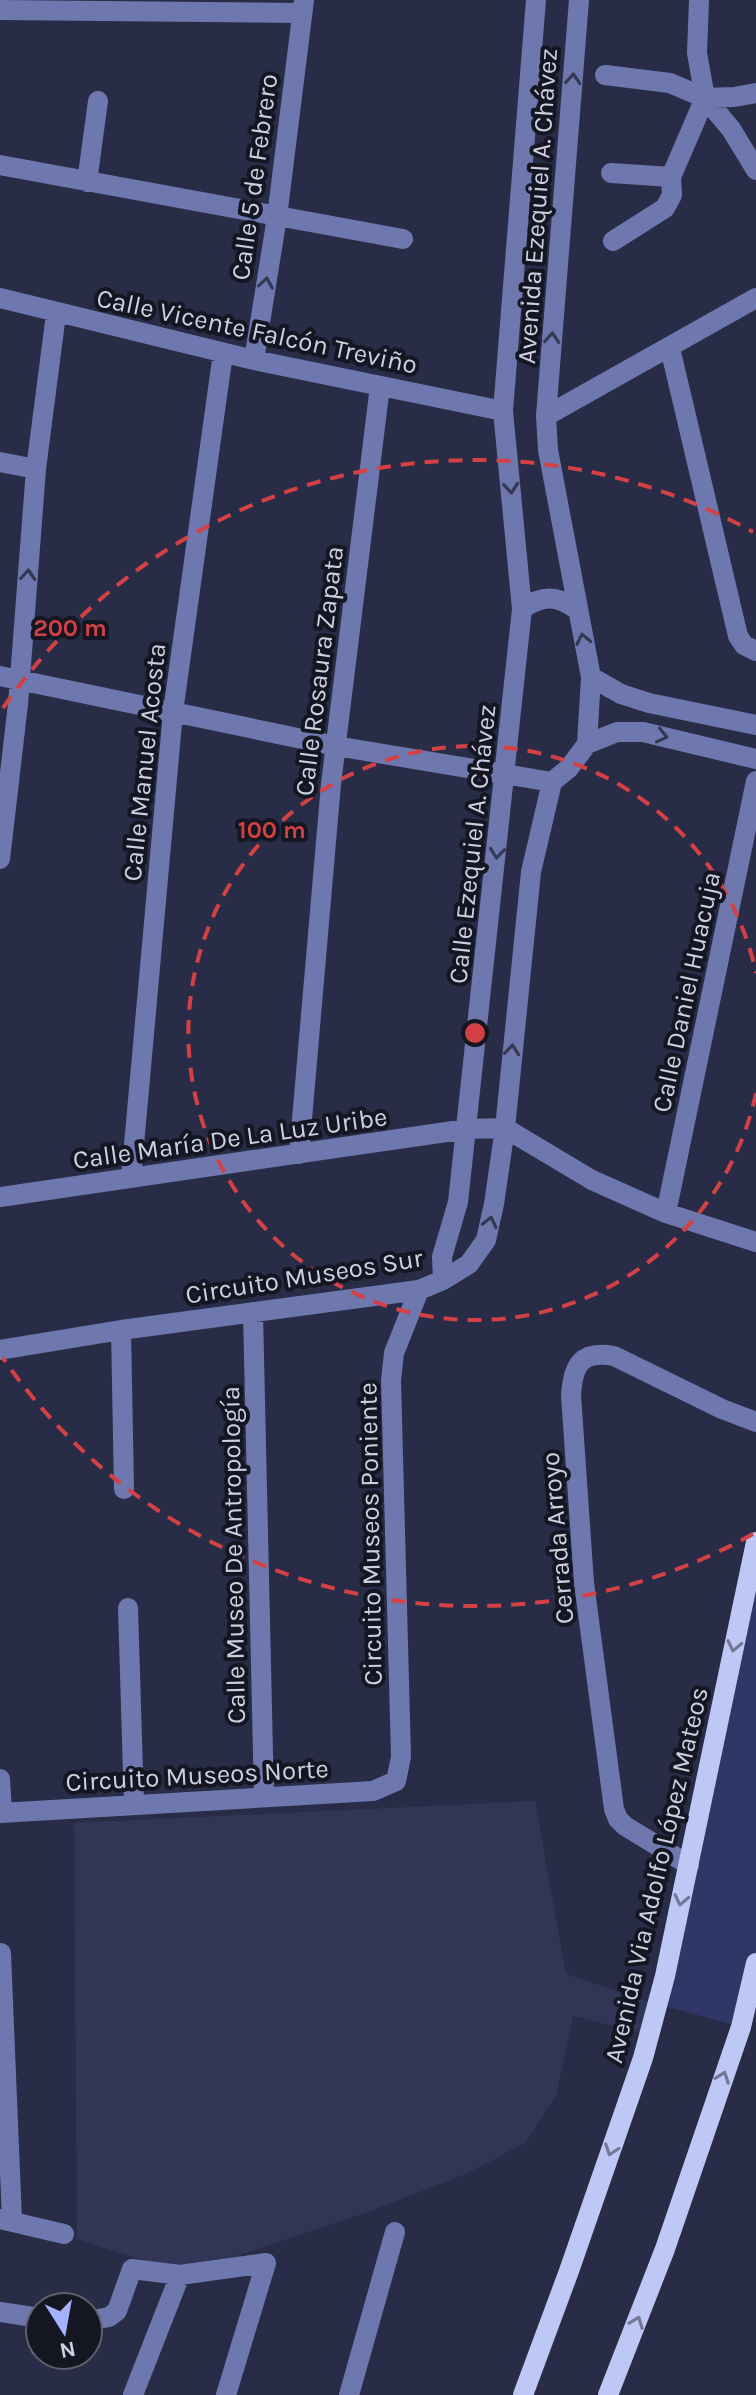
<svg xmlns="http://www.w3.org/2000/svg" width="756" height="2395" viewBox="0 0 756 2395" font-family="Karla,sans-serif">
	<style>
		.built { fill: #313656 }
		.green { fill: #303666 }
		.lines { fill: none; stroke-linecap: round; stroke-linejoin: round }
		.minor { stroke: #6f78ae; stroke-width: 20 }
		.major { stroke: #bfc8f4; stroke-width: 20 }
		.oneway { stroke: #343853 }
		.oneway2 { stroke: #727896 }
		.ring { fill: none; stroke: #d44144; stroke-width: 4; stroke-dasharray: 14 10 }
		.labels { text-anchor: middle; stroke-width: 8; stroke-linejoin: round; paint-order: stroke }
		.street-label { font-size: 26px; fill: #ccd0e1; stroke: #141622 }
		.centre { fill: #d44144; stroke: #141622; stroke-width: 4 }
		.ring-label { font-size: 24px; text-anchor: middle; font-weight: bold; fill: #d44144; stroke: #141622; stroke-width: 8; stroke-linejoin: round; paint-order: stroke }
	</style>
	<rect width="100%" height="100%" fill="#282c47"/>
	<path class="built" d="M535,1801L566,1974L654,2004L646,2034L573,2016L556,2096L525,2143L468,2173L373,2210L222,2261L177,2268L133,2257L77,2239L74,1823Z"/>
	<path class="green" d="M756,1542V1963L741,2027L657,2004Z"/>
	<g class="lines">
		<path class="minor" d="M579,0L546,416L548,450L591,677L587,744
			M699,0L697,53L705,98L731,129L756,170
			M0,10L302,13
			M605,75L670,83L705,98L734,97L756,93
			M0,165L403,239
			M611,173L671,177
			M87,182L98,101
			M613,241L665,208L672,195L671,177L705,98
			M0,298L254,360L503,411
			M670,348L738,636L744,645L756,651
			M254,360L277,217L304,0
			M546,416L756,298
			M0,462L36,469
			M522,609C542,595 557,595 576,609
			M0,676L336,746L552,782
			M591,677L621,694L649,703L756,725
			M552,782L569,768L587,744L617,732H643L756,759
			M0,859L18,704L36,469L56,314
			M299,1154L331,784L380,386
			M131,1178L173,712L223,353
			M0,1197L467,1129L505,1128L592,1180L666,1213L756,1242
			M666,1213L756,781
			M443,1280L442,1257L458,1202L522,609L503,411L536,0
			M253,1312L264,1797
			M121,1330L124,1489
			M0,1350L121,1330L419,1290L443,1280L469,1264L486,1240L494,1204L505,1128L531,872L552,782
			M128,1608L134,1805
			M0,1779L2,1813
			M0,1813L373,1791L396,1781L401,1757L391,1380L394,1353L419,1290
			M689,1865L625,1826L618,1819L614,1809L584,1583L571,1395C573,1365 581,1350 614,1356L722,1409L756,1422
			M1,1953L12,2220
			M0,2219L64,2234
			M0,2312L40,2318
			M88,2321L109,2317L117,2311L132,2269L180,2275L266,2263L226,2395
			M133,2395L180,2275
			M349,2395L395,2232"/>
		<path class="major" d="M523,2395L569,2271L643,2058L665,1976L756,1542
			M608,2395L665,2249L741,2027L756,1963"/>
	</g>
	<defs><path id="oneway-chevron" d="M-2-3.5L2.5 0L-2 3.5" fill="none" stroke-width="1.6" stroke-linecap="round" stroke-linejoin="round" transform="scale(2)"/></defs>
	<g class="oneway">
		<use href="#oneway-chevron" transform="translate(573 79) rotate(-86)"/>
		<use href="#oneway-chevron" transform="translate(266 283) rotate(-81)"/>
		<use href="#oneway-chevron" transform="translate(552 338) rotate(-86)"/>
		<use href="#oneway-chevron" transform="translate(511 488) rotate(85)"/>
		<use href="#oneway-chevron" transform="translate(28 575) rotate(-86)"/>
		<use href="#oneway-chevron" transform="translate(583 639) rotate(-102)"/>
		<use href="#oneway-chevron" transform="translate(662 736) rotate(13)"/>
		<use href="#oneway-chevron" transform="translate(497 853) rotate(96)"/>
		<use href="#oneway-chevron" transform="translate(512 1050) rotate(-84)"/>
		<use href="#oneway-chevron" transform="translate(490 1222) rotate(-77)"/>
	</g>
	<g class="oneway2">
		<use href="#oneway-chevron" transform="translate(734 1646) rotate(102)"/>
		<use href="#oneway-chevron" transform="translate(681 1900) rotate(102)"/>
		<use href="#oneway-chevron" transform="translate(723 2077) rotate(-70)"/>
		<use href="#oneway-chevron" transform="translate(611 2150) rotate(109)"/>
		<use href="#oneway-chevron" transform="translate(637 2322) rotate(-69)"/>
	</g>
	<g class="ring">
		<path d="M756 1093A287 287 0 1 1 756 973"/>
		<path d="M753 1534A573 573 0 0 1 3 1358M3 708A573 573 0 0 1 753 532"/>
	</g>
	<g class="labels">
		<g class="street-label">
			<text transform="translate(254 177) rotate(-82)" y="9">Calle 5 de Febrero</text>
			<text transform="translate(537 206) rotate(-86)" y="9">Avenida Ezequiel A. Chávez</text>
			<text transform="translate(257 331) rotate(12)" y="9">Calle Vicente Falcón Treviño</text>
			<text transform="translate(319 671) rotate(-83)" y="9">Calle Rosaura Zapata</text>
			<text transform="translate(144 762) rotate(-84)" y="9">Calle Manuel Acosta</text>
			<text transform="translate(472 844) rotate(-84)" y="9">Calle Ezequiel A. Chávez</text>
			<text transform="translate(686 992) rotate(-78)" y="9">Calle Daniel Huacuja</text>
			<text transform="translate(230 1138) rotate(-8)" y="9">Calle María De La Luz Uribe</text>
			<text transform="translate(304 1276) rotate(-9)" y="9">Circuito Museos Sur</text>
			<text transform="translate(370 1534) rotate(-91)" y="9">Circuito Museos Poniente</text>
			<text transform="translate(557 1538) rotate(-95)" y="9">Cerrada Arroyo</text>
			<text transform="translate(233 1555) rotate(-91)" y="9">Calle Museo De Antropología</text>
			<text transform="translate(197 1775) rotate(-3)" y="9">Circuito Museos Norte</text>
			<text transform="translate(656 1875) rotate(-77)" y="9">Avenida Via Adolfo López Mateos</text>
		</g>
	</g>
	<circle cx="475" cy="1033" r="12" class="centre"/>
	<g class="ring-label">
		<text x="70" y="636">200 m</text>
		<text x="272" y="838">100 m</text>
	</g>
	<g transform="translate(64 2331) rotate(169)"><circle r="38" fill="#141622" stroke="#5e606e" stroke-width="2"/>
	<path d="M0-6L14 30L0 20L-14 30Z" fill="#a4b1fc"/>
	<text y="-12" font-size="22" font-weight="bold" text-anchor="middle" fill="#ccd0e1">N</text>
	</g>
</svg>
